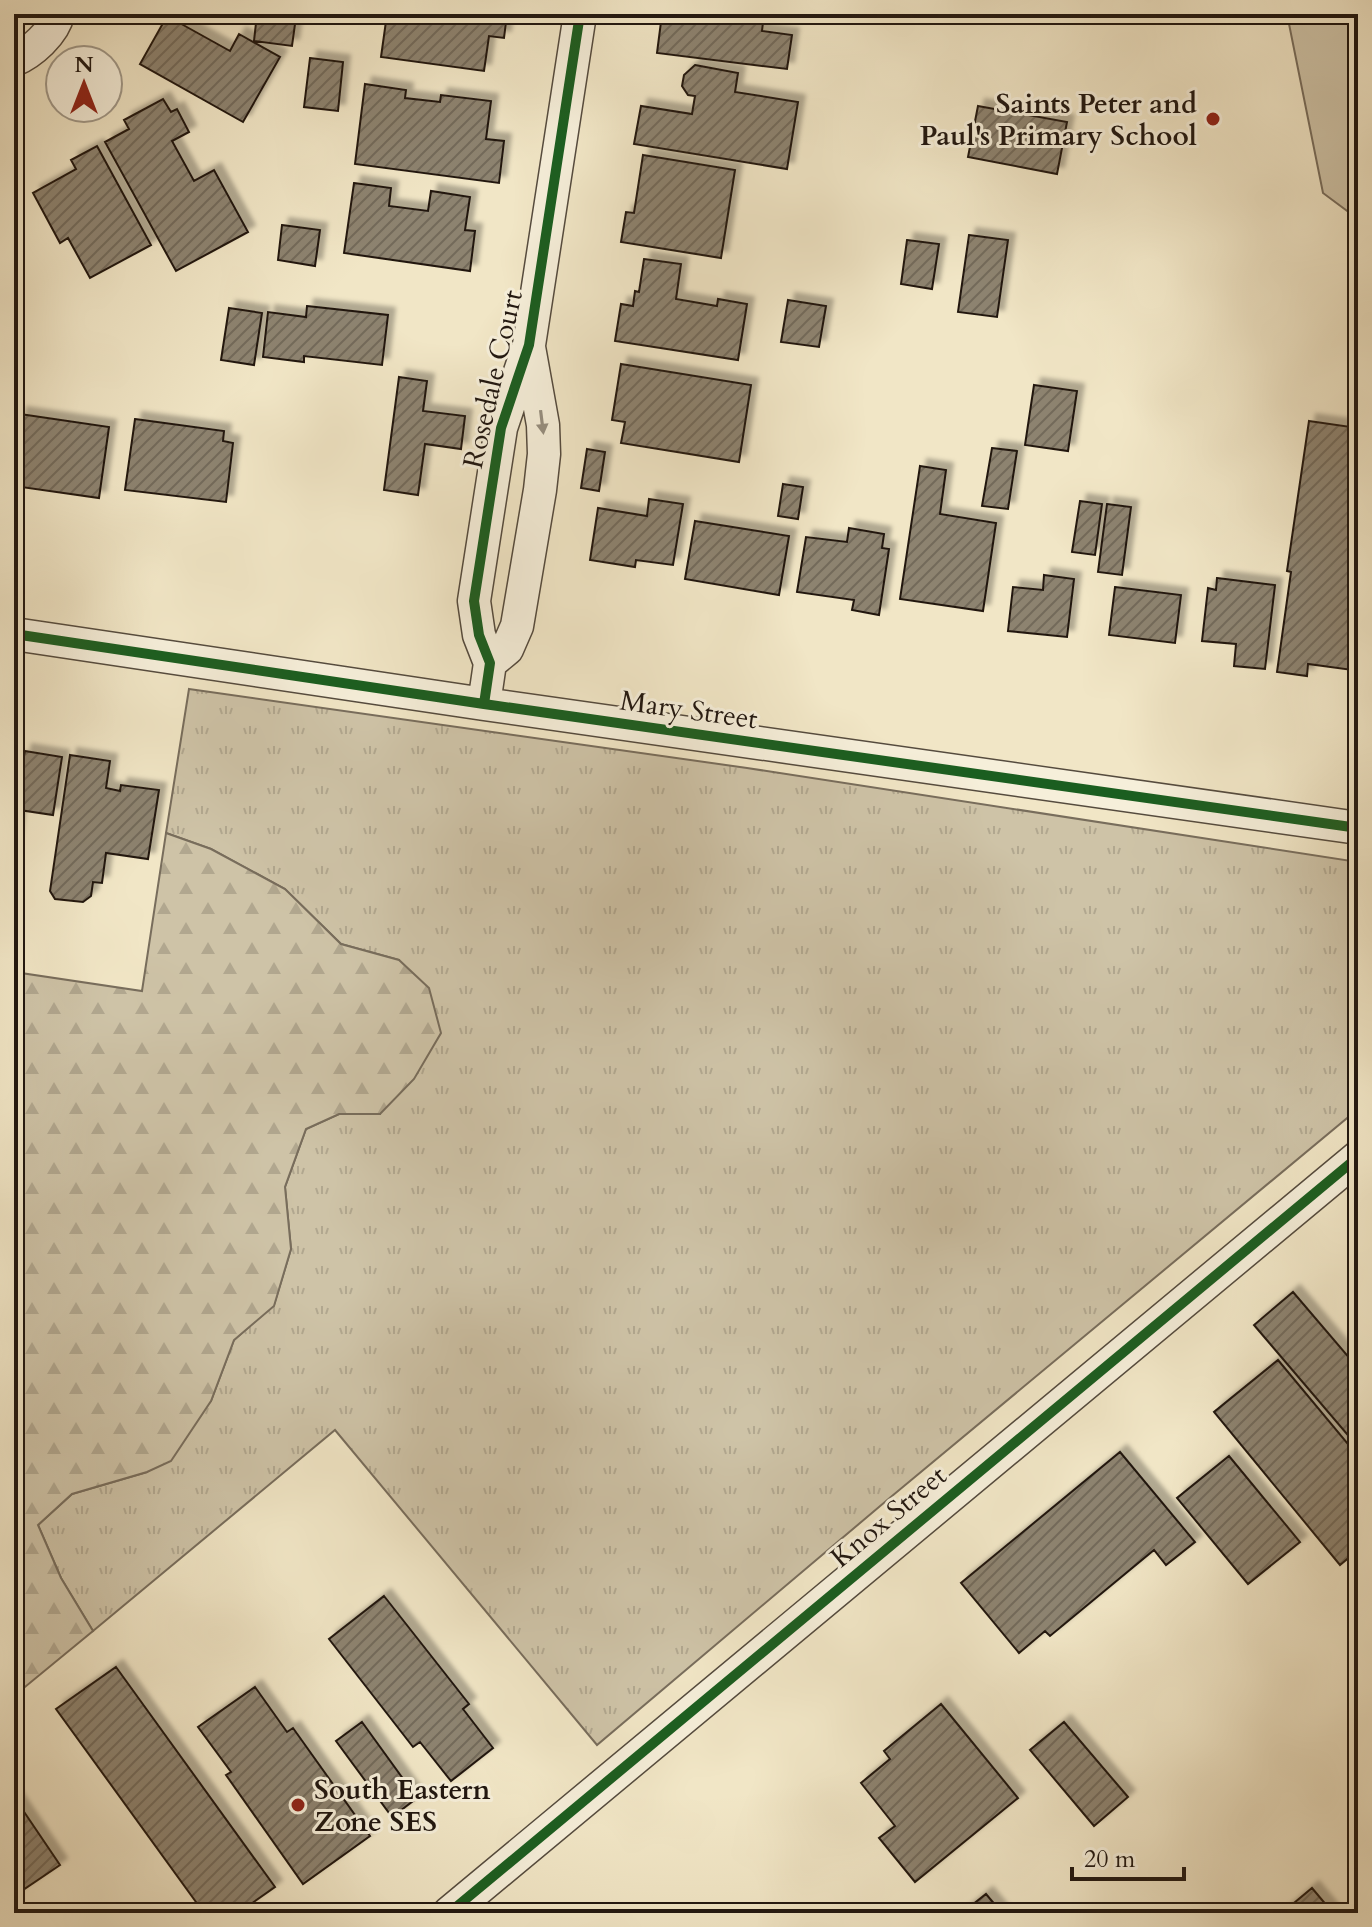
<svg xmlns="http://www.w3.org/2000/svg" width="1372" height="1927" viewBox="0 0 1372 1927" font-family="Cardo,serif">
	<style>
		.grass { fill: url(#grass-tufts); stroke: #786d5c; stroke-width: 2 }
		.forest { fill: url(#forest-firs); stroke: #786d5c; stroke-width: 2 }
		.green { fill: #cec3a7; stroke: #786d5c; stroke-width: 2 }
		.building { fill: url(#building-hatch); stroke: #211710; stroke-width: 2; filter: url(#shadow) }
		.lines { fill: none; stroke-linecap: round; stroke-linejoin: round }
		.street-casing { stroke: #554b3e; stroke-width: 35 }
		.street { stroke: #f6efda; stroke-width: 32 }
		.cycleway-casing { stroke: #f6efda; stroke-width: 15 }
		.cycleway { stroke: #1b5e20; stroke-width: 10 }
		.oneway { fill: #968e7f }
		.poi-dot { fill: #8f2418; stroke: #f6efda; stroke-width: 3 }
		.labels { text-anchor: middle; stroke-width: 6; stroke-linejoin: round; paint-order: stroke }
		.poi-label { font-size: 28px; font-weight: bold; fill: #211710; stroke: #f6efda; text-anchor: end }
		.street-label { font-size: 28px; fill: #211710; stroke: #f6efda }
	</style>
	<defs>
		<pattern id="grass-tufts" width="24" height="20" patternUnits="userSpaceOnUse" patternTransform="scale(2)"><rect width="24" height="20" fill="#cec3a7"/><path d="M3 7l-1-3M5 7V3M7 7l1-3M15 17l-1-3M17 17v-4M19 17l1-3" fill="none" stroke="#b1a78f"/></pattern>
		<pattern id="forest-firs" width="22" height="20" patternUnits="userSpaceOnUse" patternTransform="scale(2)"><rect width="22" height="20" fill="#cec3a7"/><path d="M5 1l3.5 6h-7zM16 11l3.5 6h-7z" fill="#b1a78f"/></pattern>
		<pattern id="building-hatch" width="6" height="6" patternUnits="userSpaceOnUse" patternTransform="scale(2)"><rect width="6" height="6" fill="#8d836f"/><path d="M-1 1l2-2M0 6l6-6M5 7l2-2" fill="none" stroke="#736a5a"/></pattern>
		<filter id="shadow"><feDropShadow dx="7" dy="-7" stdDeviation="2" flood-color="#0004"/></filter>
	</defs>
	<rect width="100%" height="100%" fill="#f1e6c6"/>
	<filter id="stains"><feTurbulence type="fractalNoise" baseFrequency=".0025" numOctaves="4"/><feColorMatrix values="0 0 0 0 .2 0 0 0 0 .09 0 0 0 0 .02 0 0 0 .5 -.17"/></filter>
	<radialGradient id="worn" r=".72"><stop offset=".6" stop-color="#630" stop-opacity="0"/><stop offset="1" stop-color="#630" stop-opacity=".3"/></radialGradient>
	<path class="grass" d="M189,689L747,768L1358,862V1109L892,1496L597,1745L335,1430L93,1631L61,1578L38,1525L72,1494L147,1472L211,1401L234,1340L274,1305L291,1249L285,1187L306,1129L339,1114H380L399,960L341,944L285,889L211,849L166,833Z"/>
	<path class="forest" d="M166,833L211,849L285,889L341,944L399,960L429,988L441,1033L414,1079L380,1114H339L306,1129L285,1187L291,1249L274,1306L234,1340L211,1401L171,1461L147,1472L72,1494L38,1525L61,1578L93,1631L14,1696V972L142,991Z"/>
	<path class="green" d="M1287,14H1358V219L1323,193Z"/>
	<path class="building" d="M257,14L296,17L292,46L254,41Z
		M387,14L471,15L507,14L504,38L489,36L484,71L381,57Z
		M662,14H764L762,31L792,35L787,69L657,53Z
		M167,16L230,51L239,34L280,57L243,122L140,64Z
		M310,58L343,62L338,111L304,107Z
		M695,65L738,73L735,92L798,102L787,169L634,144L641,106L692,114L695,96L688,95L682,86L684,75Z
		M365,84L406,90L405,98L440,102L441,95L491,101L486,139L504,141L499,183L355,164Z
		M163,99L171,112L177,109L189,132L172,141L194,181L214,170L248,232L176,271L105,142L129,129L124,120Z
		M978,106L1067,122L1057,174L968,157Z
		M97,146L151,245L90,278L68,238L60,243L33,193L76,169L71,160Z
		M643,155L735,170L721,258L621,242L626,212L634,213Z
		M354,183L391,188L389,206L428,211L431,191L470,197L465,230L475,231L470,271L344,253Z
		M282,225L320,230L315,266L278,260Z
		M969,235L1008,240L997,317L958,312Z
		M907,240L939,244L932,289L901,284Z
		M644,259L681,264L676,299L717,306L718,299L747,304L738,360L615,341L621,304L633,306L635,291L639,292Z
		M788,300L826,306L819,347L781,342Z
		M307,306L388,315L382,365L304,356V362L263,357L268,312L306,317Z
		M229,308L262,313L254,365L221,360Z
		M621,364L751,385L739,462L621,443L625,422L612,420Z
		M399,377L427,381L423,411L465,416L461,449L425,444L418,495L384,490Z
		M1034,385L1077,391L1068,451L1025,445Z
		M20,414L109,427L99,498L14,486V459Z
		M135,419L224,431L223,441L233,443L226,502L125,490Z
		M1309,421L1358,428V630L1352,670L1308,664L1307,676L1277,672L1291,572L1287,571Z
		M992,448L1017,451L1008,509L982,506Z
		M587,449L605,452L599,491L581,488Z
		M920,466L946,470L940,514L996,523L983,611L900,599Z
		M783,484L803,487L798,519L778,516Z
		M649,499L683,504L673,565L636,560L635,567L590,560L598,508L647,516Z
		M1080,501L1102,504L1095,555L1072,552Z
		M1107,504L1131,507L1122,575L1098,572Z
		M695,521L789,536L779,595L685,579Z
		M849,528L884,534L882,548L889,549L879,615L852,610L854,600L797,592L806,537L847,542Z
		M1044,575L1074,579L1067,637L1008,631L1013,587L1043,590Z
		M1217,578L1275,585L1265,669L1234,666L1236,644L1202,641L1208,588L1216,590Z
		M1115,587L1181,595L1175,643L1109,635Z
		M25,751L62,757L53,815L19,810L14,844V759L23,760Z
		M70,755L110,761L106,788L120,791L121,785L159,790L148,859L106,853L102,883L93,882L91,896L83,902L55,899L50,891Z
		M1293,1292L1358,1368V1447L1254,1325Z
		M1278,1360L1358,1456V1550L1340,1565L1214,1412Z
		M1120,1452L1195,1542L1166,1565L1154,1550L1050,1636L1045,1631L1019,1653L961,1583Z
		M1229,1456L1300,1542L1248,1584L1177,1498Z
		M384,1596L469,1704L463,1709L493,1748L451,1781L420,1742L413,1747L329,1639Z
		M116,1667L275,1887L238,1913H204L56,1709Z
		M255,1687L287,1732L293,1728L370,1836L303,1884L226,1775L231,1772L198,1727Z
		M941,1704L1018,1798L915,1882L879,1838L895,1826L861,1783L890,1759L884,1751Z
		M362,1722L417,1798L392,1817L336,1741Z
		M1064,1722L1128,1797L1094,1826L1030,1750Z
		M14,1797L60,1865L14,1896Z
		M1312,1888L1333,1913H1282Z
		M986,1894L1002,1913H962Z"/>
	<g class="lines">
		<defs>
			<path id="street" d="M14,60C31,53 54,33 58,14
				M14,634L484,704L1358,828
				M490,663L507,649L517,626L540,490L544,454L543,425L529,347
				M484,704L490,663L479,635L474,601L501,428L529,345L580,14
				M449,1913L1358,1157"/>
		</defs>
		<use href="#street" class="street-casing"/>
		<use href="#street" class="street"/>
		<defs>
			<path id="cycleway" d="M14,634L484,704L1358,828
				M484,704L490,663L479,635L474,601L501,428L529,345L580,14
				M449,1913L1358,1157"/>
		</defs>
		<use href="#cycleway" class="cycleway-casing"/>
		<use href="#cycleway" class="cycleway"/>
	</g>
	<defs><path id="oneway-solid" d="M-6-.8H1V-3.2L6.5 0L1 3.2V.8H-6Z" transform="scale(2)"/></defs>
	<use class="oneway" href="#oneway-solid" transform="translate(542 422) rotate(83)"/>
	<g class="poi-dot">
		<circle cx="1213" cy="119" r="8"/>
		<circle cx="298" cy="1805" r="8"/>
	</g>
	<g class="labels">
		<g class="poi-label">
			<text x="1197" y="113">Saints Peter and<tspan x="1197" dy="32">Paul's Primary School</tspan></text>
			<text x="314" y="1799" text-anchor="start">South Eastern<tspan x="314" dy="32">Zone SES</tspan></text>
		</g>
		<g class="street-label">
			<text transform="translate(492 379) rotate(-77)" y="10">Rosedale Court</text>
			<text transform="translate(689 709) rotate(8)" y="10">Mary Street</text>
			<text transform="translate(888 1516) rotate(-40)" y="10">Knox Street</text>
		</g>
	</g>
	<rect width="1372" height="1927" fill="none" stroke="#f1e6c6" stroke-width="48"/>
	<rect x="16" y="16" width="1340" height="1895" fill="none" stroke="#211710" stroke-width="4"/>
	<rect x="24" y="24" width="1324" height="1879" fill="none" stroke="#211710" stroke-width="2"/>
	<g transform="translate(84 84)"><circle r="38" fill="#f6efda" stroke="#a19989" stroke-width="2"/>
	<path d="M0-6L14 30L0 20L-14 30Z" fill="#8f2418"/>
	<text y="-12" font-size="22" font-weight="bold" text-anchor="middle" fill="#211710">N</text>
	</g>
	<path d="M1072 1867v12h112v-12" fill="none" stroke="#211710" stroke-width="4"/>
	<text x="1084" y="1867" font-size="24" fill="#211710" stroke="#f6efda" stroke-width="6" paint-order="stroke">20 m</text>
	<rect width="100%" height="100%" filter="url(#stains)"/>
	<rect width="100%" height="100%" fill="url(#worn)"/>
</svg>
